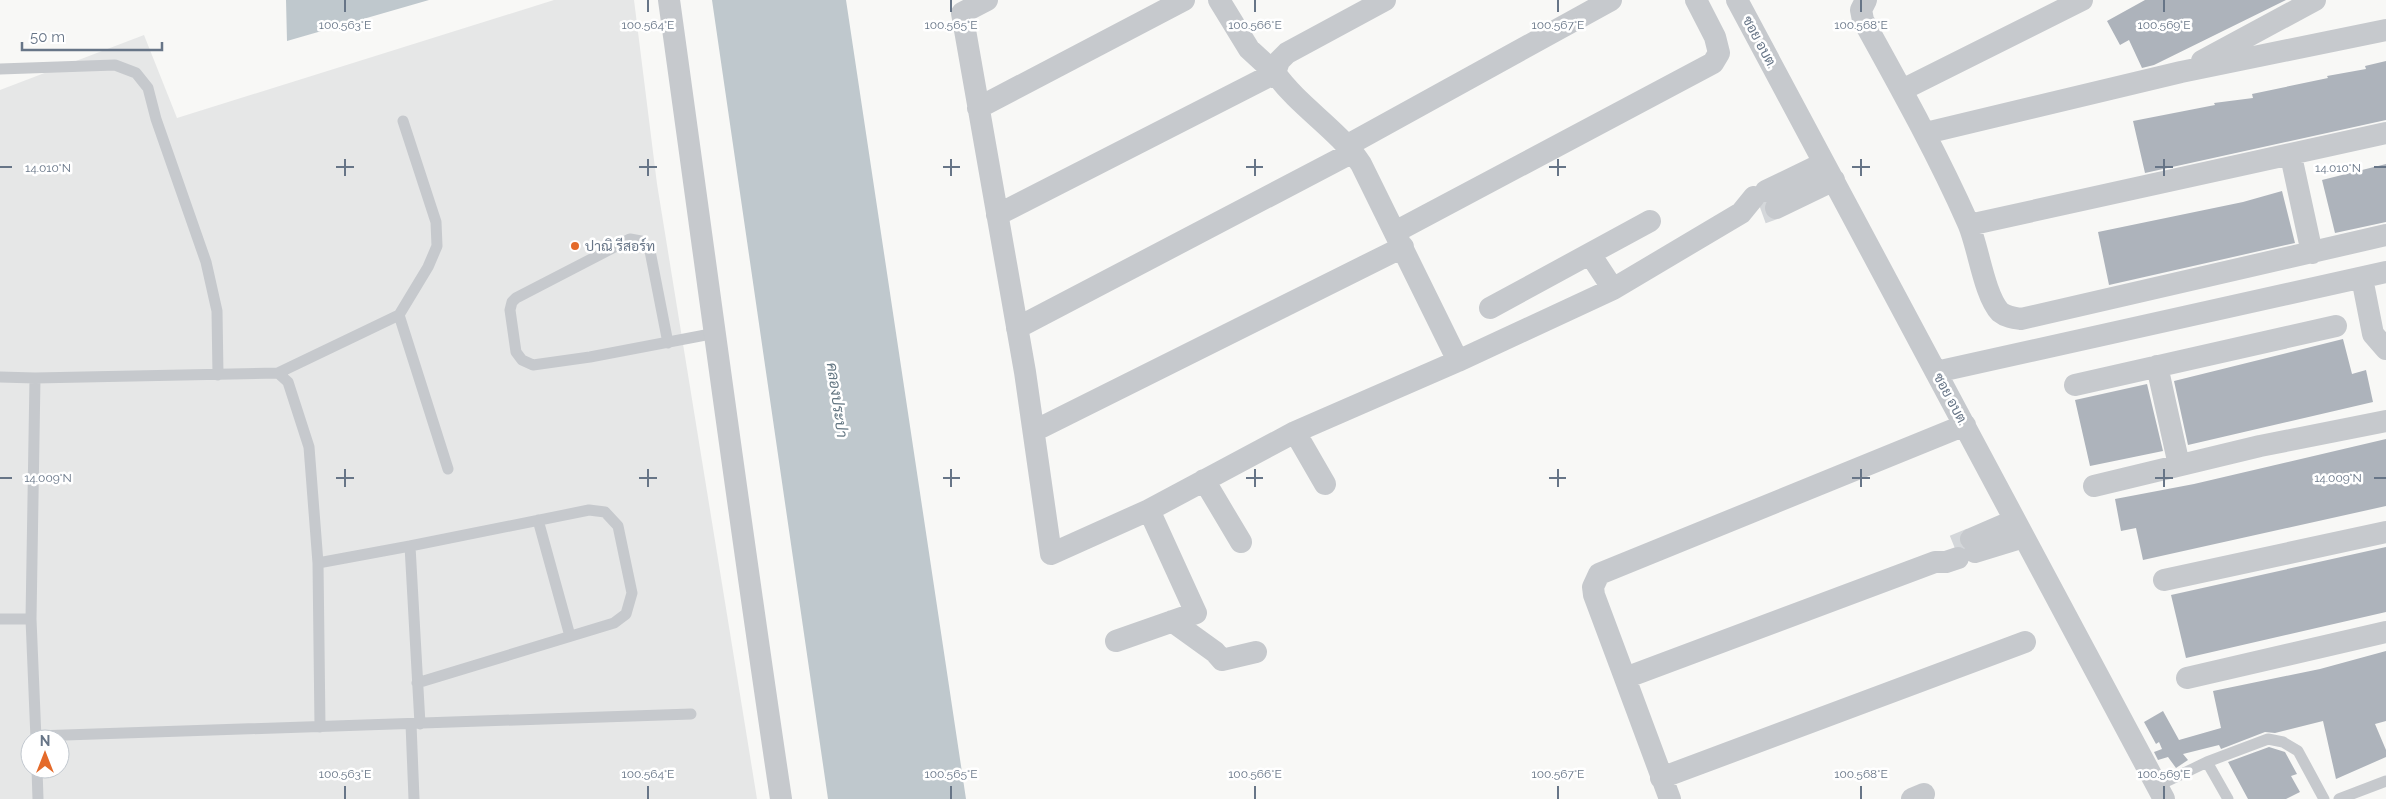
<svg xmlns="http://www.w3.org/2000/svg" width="2386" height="799" viewBox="0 0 2386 799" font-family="Raleway,Sarabun,sans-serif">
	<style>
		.built { fill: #e6e7e7; fill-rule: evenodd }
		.water { fill: #bfc8cd }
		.building { fill: #adb3bb }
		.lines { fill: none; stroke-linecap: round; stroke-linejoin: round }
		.street-tunnel { stroke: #d4d7da; stroke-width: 22; stroke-dasharray: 22 11; stroke-linecap: butt }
		.lane { stroke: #c6c9cd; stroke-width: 11 }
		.street { stroke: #c6c9cd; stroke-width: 22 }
		.ticks { fill: none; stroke: #677587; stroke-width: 2 }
		.poi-dot { fill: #e46a2a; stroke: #fff; stroke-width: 2 }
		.labels { text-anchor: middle; stroke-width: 5; stroke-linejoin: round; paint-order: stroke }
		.street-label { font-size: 14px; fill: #677587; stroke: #fff }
		.poi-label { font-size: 14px; fill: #677587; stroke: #fff; text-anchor: start }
		.water-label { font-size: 15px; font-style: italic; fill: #637682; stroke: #fff }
		.ticks-label { font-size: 12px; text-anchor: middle; fill: #677587; stroke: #fff; stroke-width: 5; stroke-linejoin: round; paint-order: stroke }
	</style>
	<rect width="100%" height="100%" fill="#f8f8f6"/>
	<path class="built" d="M554,0H634L657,184L757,799H0V90L144,35L177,118ZM30,739H60V769H30Z"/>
	<path class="water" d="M286,0H429L287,41Z
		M712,0H846L966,799H828Z"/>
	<path class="building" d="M2145,0H2286L2154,65L2142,68L2129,40L2120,45L2107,21Z
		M2386,61V120L2145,173L2133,121L2215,105L2214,103L2253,98L2252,94L2328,78L2327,76L2366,69L2365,66Z
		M2386,164V222L2335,233L2322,180Z
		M2282,191L2295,243L2109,285L2098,232L2243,202Z
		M2343,339L2352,374L2366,370L2373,402L2188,445L2174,381Z
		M2147,384L2163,451L2090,466L2075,400Z
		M2386,439V506L2143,560L2136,528L2121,531L2115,499L2194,484Z
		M2386,547V612L2186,658L2171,595Z
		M2386,651V721L2375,724L2386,750V757L2336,779L2323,721L2275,733L2265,732L2221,749L2219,745L2183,754L2188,760L2176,768L2168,757L2158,760L2154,752L2162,749L2159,742L2156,744L2144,722L2163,711L2179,740L2221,728L2213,691L2320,669Z
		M2269,747L2285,752L2297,774L2291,776L2300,792L2286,799H2248L2228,762Z"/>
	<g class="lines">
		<path class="street-tunnel" d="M1762,213L1776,208
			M1954,546L1971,539"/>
		<path class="lane" d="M0,69L115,65L136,73L148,88L156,119L206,262L217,311L218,375
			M399,315L448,469
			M668,343L650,251L641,241L630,239L516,298L512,302L510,310L516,352L522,360L533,365L590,357L716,333
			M278,373L399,315L428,267L437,246L436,222L403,121
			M0,377L35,378
			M538,520L570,636
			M318,563L410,546
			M0,619H31
			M417,683L614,623L626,614L632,593L618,526L605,512L589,510L410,546L420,724
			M411,724L414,799
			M36,736L691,714
			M36,739L31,619L35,378L278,373L288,382L309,447L318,563L320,727
			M2207,762L2228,799
			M37,769L38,799
			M2157,786L2207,762L2268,739L2283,742L2298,751L2324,799
			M2339,799L2386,781"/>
		<path class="street" d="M669,0C706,266 741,533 781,799
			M987,0L962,13L1025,372L1051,554L1149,510
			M1385,0L1287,53L1279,61L1275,73C1300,108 1338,129 1361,164L1458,361L1613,289L1741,213L1754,197
			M1737,0L2164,799
			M1866,0L1861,10L1863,20C1900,87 1937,153 1968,223C1978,245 1984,295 2000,312C2006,317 2014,318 2021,319L2386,235
			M2202,61L2315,0
			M1902,90L2082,0
			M978,108L1184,0
			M1926,133L2181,72L2386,30
			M1348,145L1611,0
			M2291,156L2312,253
			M1766,191L1824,163
			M1776,208L1834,180
			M997,215L1275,73L1249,49L1219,0
			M1969,225L2386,133
			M1395,232L1713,63L1719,53L1715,37L1696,0
			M1590,254L1613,289
			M2362,278L2373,334L2386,349
			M1490,308L1650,221
			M1017,328L1353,152
			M2157,366L2179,465
			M1936,372L2386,272
			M2075,385L2336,326
			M1034,431L1403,247
			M1295,432L1325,484
			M1204,480L1241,542
			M2094,486L2260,446L2386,421
			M1971,539L2015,520
			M1975,552L2024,537
			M2164,580L2386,532
			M1172,621L1215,652L1222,660L1256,652
			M1116,641L1196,613L1149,510L1295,432L1458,361
			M1625,678L1594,595L1593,587L1599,574L1965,425
			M2187,678L2386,632
			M1661,778L2025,642
			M1670,799L1625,678L1935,562H1946L1958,558
			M1912,799L1924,794"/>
	</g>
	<path class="ticks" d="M345,0V12M648,0V12M951,0V12M1255,0V12M1558,0V12M1861,0V12M2164,0V12M345,159V176M648,159V176M951,159V176M1255,159V176M1558,159V176M1861,159V176M2164,159V176M0,167H12M336,167H354M639,167H657M943,167H960M1246,167H1263M1549,167H1566M1852,167H1870M2155,167H2173M2374,167H2386M345,469V487M648,469V487M951,469V487M1255,469V487M1558,469V487M1861,469V487M2164,469V487M0,478H12M336,478H354M639,478H657M943,478H960M1246,478H1263M1549,478H1566M1852,478H1870M2155,478H2173M2374,478H2386M345,786V799M648,786V799M951,786V799M1255,786V799M1558,786V799M1861,786V799M2164,786V799"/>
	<circle class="poi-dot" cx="575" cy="246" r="5"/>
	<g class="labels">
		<g class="street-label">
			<text transform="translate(1760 42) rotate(62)" y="5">ซอย อบต.</text>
			<text transform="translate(1951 399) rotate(62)" y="5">ซอย อบต.</text>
		</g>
		<g class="poi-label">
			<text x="585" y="251">ปาณิ รีสอร์ท</text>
		</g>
		<g class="water-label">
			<text transform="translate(837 400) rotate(82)" y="5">คลองประปา</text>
		</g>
	</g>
	<g class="ticks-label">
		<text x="345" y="29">100.563°E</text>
		<text x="648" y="29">100.564°E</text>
		<text x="951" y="29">100.565°E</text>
		<text x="1255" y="29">100.566°E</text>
		<text x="1558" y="29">100.567°E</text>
		<text x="1861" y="29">100.568°E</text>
		<text x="2164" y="29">100.569°E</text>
		<text x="48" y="172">14.010°N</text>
		<text x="2338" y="172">14.010°N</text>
		<text x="48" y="482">14.009°N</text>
		<text x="2338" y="482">14.009°N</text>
		<text x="345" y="778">100.563°E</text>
		<text x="648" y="778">100.564°E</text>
		<text x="951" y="778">100.565°E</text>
		<text x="1255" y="778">100.566°E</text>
		<text x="1558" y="778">100.567°E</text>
		<text x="1861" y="778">100.568°E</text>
		<text x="2164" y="778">100.569°E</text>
	</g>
	<g transform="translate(45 754)"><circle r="24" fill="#ffffff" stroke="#c2c8cf"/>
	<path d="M0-4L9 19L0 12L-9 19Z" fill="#e46a2a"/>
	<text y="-8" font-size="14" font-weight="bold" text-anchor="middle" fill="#677587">N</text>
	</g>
	<path d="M22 42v8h140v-8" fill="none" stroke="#677587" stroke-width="2.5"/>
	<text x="30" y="42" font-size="15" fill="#677587" stroke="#ffffff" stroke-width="4" paint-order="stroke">50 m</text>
</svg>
